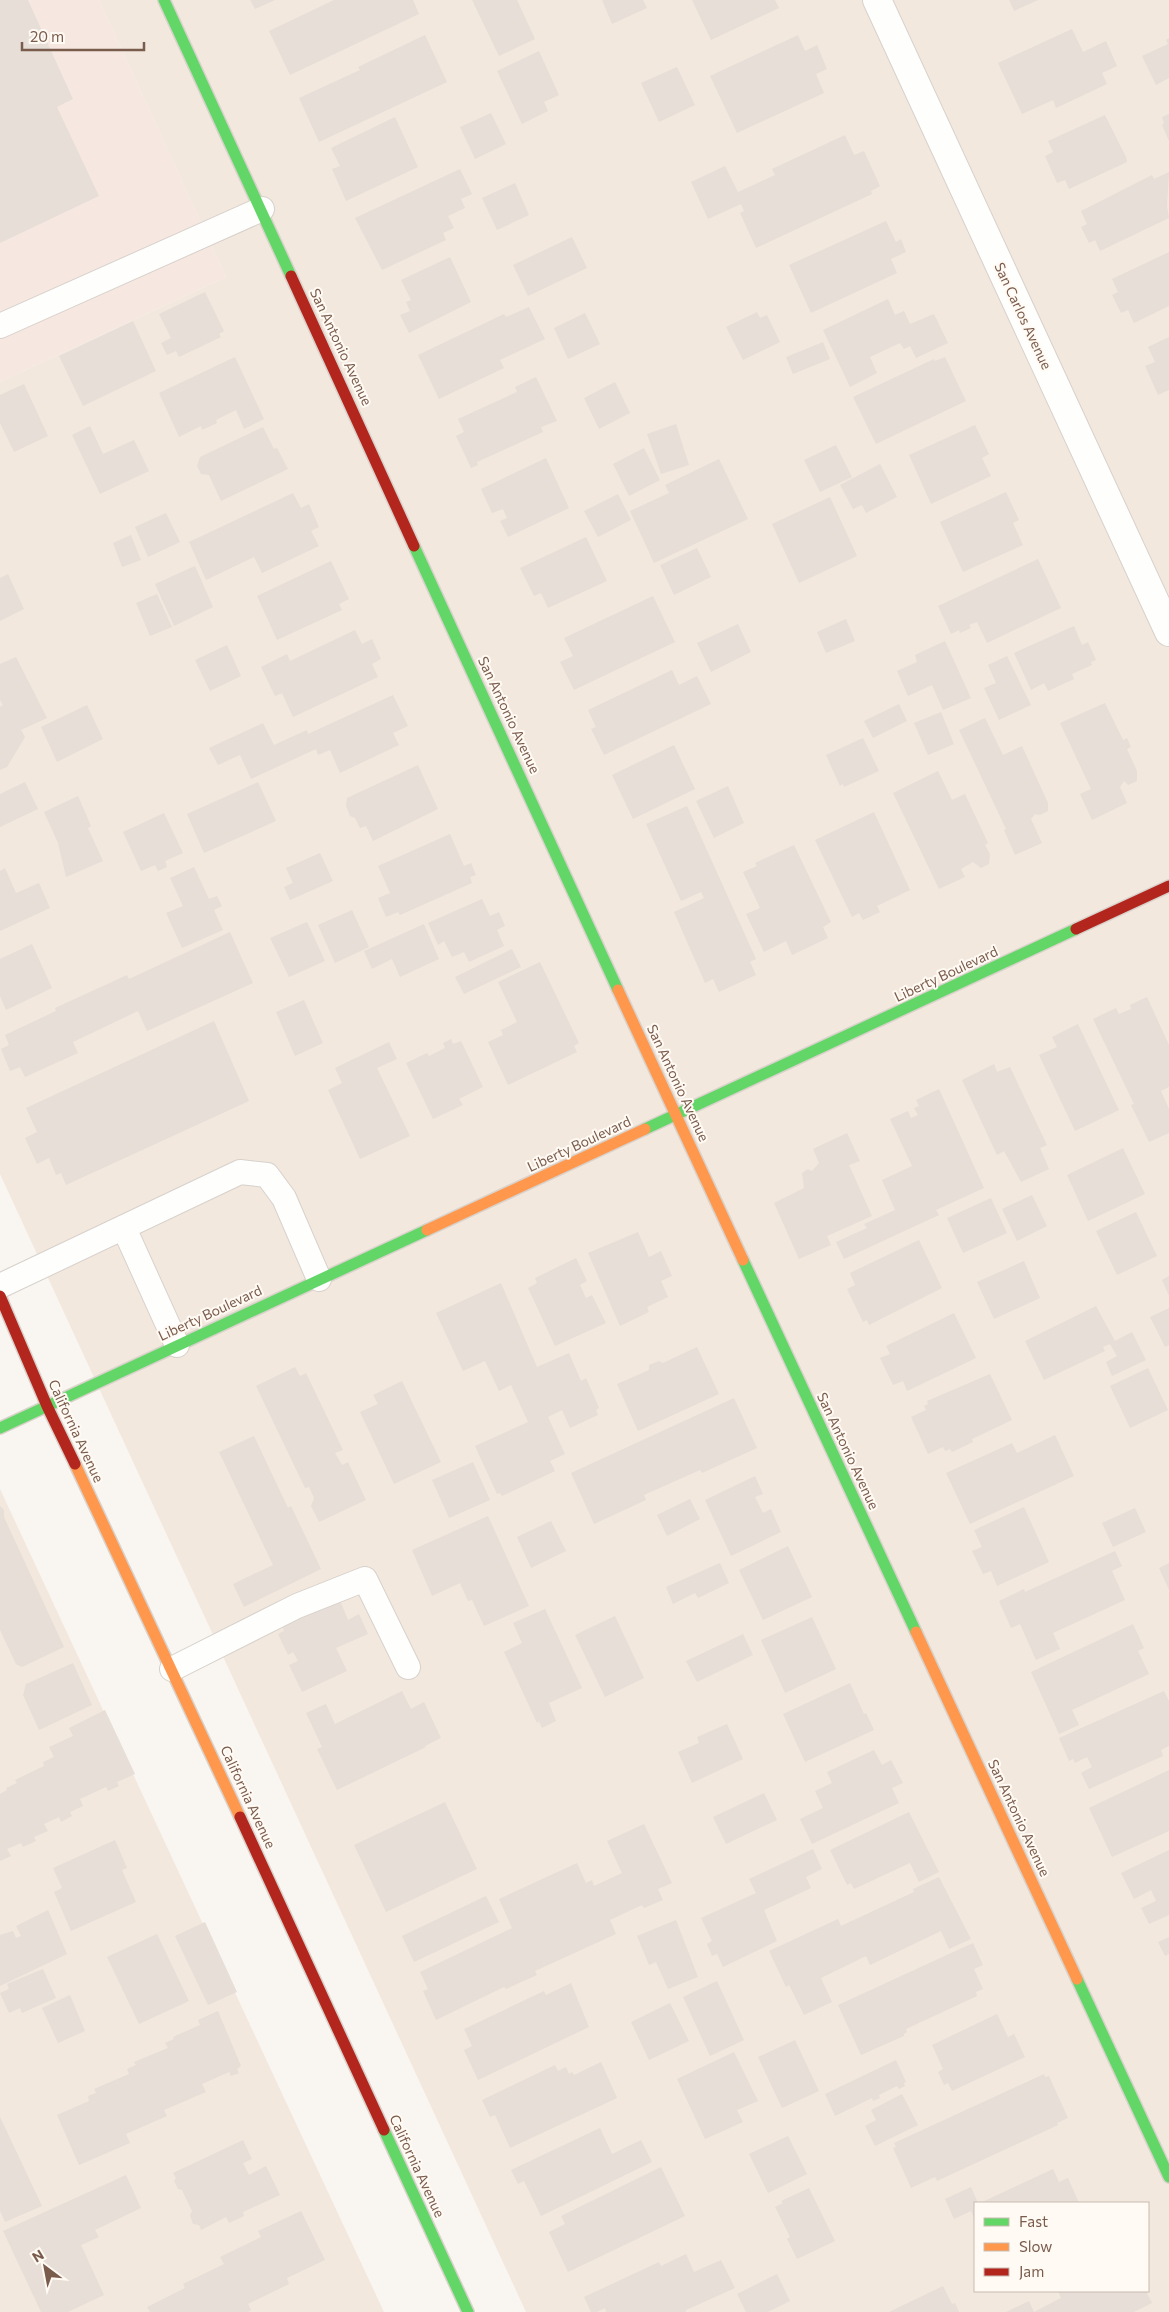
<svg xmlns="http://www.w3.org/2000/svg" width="1169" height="2312" viewBox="0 0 1169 2312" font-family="Commissioner,sans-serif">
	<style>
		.residential { fill: #f2e8de; fill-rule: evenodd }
		.commercial { fill: #f6e8e1 }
		.building { fill: #e6ded7 }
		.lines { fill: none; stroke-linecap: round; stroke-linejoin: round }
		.lane-casing { stroke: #d7d1cb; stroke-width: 26 }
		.street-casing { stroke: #d7d1cb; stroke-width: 30 }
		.fast-casing { stroke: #d9d2cb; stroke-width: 14 }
		.slow-casing { stroke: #d9d2cb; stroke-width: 14 }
		.jam-casing { stroke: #d9d2cb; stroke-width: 14 }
		.lane { stroke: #fefefd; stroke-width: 24 }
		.street { stroke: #fefefd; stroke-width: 28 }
		.fast { stroke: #63d668; stroke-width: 11 }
		.slow { stroke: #ff974d; stroke-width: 11 }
		.jam { stroke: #b3261e; stroke-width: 11 }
		.labels { text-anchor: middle; stroke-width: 4; stroke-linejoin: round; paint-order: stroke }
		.street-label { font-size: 14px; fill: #7a5c4d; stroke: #fffaf3 }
	</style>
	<rect width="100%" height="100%" fill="#f9f5f0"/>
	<path class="residential" d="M99,0H1169V2312H526L0,1174V382L226,277ZM975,2203H1148V2291H975Z
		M0,1489L384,2312H0Z"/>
	<path class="commercial" d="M0,0H99L226,277L0,382Z"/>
	<path class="building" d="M0,0H28L73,99L57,107L99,196L0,243Z
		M250,0H275L255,9Z
		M334,0H413L419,14L290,75L269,31Z
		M472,0H517L535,39L499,56Z
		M602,0H643L647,8L612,24Z
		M692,0H775L779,8L711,40Z
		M1009,0H1038L1014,11Z
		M1072,29L1083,52L1106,41L1117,66L1102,73L1107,84L1056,108L1053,100L1022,114L998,63Z
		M425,35L447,82L319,142L299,98L360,70L358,67Z
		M798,35L805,51L817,45L827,69L816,74L824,93L737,133L710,76Z
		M1169,38V78L1156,85L1142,56L1168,44L1166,40Z
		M539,51L559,95L544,102L548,111L522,124L497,71Z
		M677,67L695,105L659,122L641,83Z
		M491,113L506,144L475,159L460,127Z
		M1169,114V141L1162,125L1164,123L1162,117Z
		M1105,115L1126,157L1127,162L1069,189L1065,180L1057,183L1045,156L1053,152L1048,141Z
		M395,117L418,167L346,201L332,169L340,166L331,148Z
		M845,135L854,155L864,151L880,186L871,191L872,194L756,248L740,213L744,211L741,204L708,219L691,182L725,166L738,192L775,175L772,169Z
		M460,169L472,194L461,199L465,208L448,216L454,228L443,233L446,240L382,270L355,218Z
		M1169,172L1167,206L1169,218L1100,251L1095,240L1089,243L1081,227L1087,224L1081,211L1152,175L1154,179Z
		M515,183L529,215L497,230L482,198Z
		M886,221L896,242L901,239L906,252L891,259L897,273L811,313L789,265Z
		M572,237L587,268L528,296L513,265Z
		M1169,252V306L1134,323L1128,310L1121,313L1112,295L1118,292L1112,279Z
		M450,257L471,302L409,333L400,315L410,311L406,302L411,300L401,280Z
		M205,292L224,331L219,334L221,337L179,357L176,351L167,355L161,343L171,338L159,314Z
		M888,299L895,315L904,311L910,324L934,314L948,343L916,358L910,346L904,349L900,343L870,357L877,373L850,387L823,330Z
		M529,307L545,339L500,360L504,368L439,399L418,355L504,314L506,317Z
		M757,312L760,318L767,315L780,342L743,360L726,327Z
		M585,313L600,344L568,359L554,328Z
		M133,321L156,371L83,406L59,356Z
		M1169,337V390L1158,395L1145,366L1155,362L1148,347Z
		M823,342L830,359L793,374L786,357Z
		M235,357L264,419L244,429L236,410L216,420L217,423L202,430L201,426L179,437L159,393Z
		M945,357L966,401L876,444L853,397L934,359L935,361Z
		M536,377L557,421L541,427L543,432L477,462L478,465L471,468L456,436L464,432L458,419L517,392L515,387Z
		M615,382L630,413L599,429L584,398Z
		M24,384L48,436L14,452L0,423V395Z
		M676,424L689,465L661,474L647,434Z
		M975,425L989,454L982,458L991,476L931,504L909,455Z
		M90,426L103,454L134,440L149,471L100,494L72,435Z
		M263,427L274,449L277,448L288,469L221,501L209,475L201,474L197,466L200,457Z
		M836,445L852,477L820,492L804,460Z
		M644,448L660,480L629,496L613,464Z
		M546,458L569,508L508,537L500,521L507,518L503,509L492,513L481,489Z
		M719,459L748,519L654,563L630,511L669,493L665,485Z
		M880,464L897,497L866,513L862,505L853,509L840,485Z
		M1006,492L1019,520L1013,523L1023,545L963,572L940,522Z
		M293,493L301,508L309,504L319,527L311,531L319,546L262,573L254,557L206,580L189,542Z
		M618,494L631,520L598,537L584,511Z
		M830,497L857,556L799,583L772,524Z
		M166,513L180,542L148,557L135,527Z
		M131,535L141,560L122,567L113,543Z
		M586,537L607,581L548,608L541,593L534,596L520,568Z
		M697,548L711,577L674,595L660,565Z
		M1038,559L1061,608L987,643L977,622L969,625L971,628L960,633L959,630L951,634L938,606Z
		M331,561L349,599L339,604L342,610L277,640L257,596Z
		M195,566L213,607L174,626L155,584Z
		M8,574L24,609L0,621V578Z
		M157,594L172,627L150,636L136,603Z
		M653,596L675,642L574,690L560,662L573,656L564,638Z
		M846,619L855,641L826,653L817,632Z
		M738,624L751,652L711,672L697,643Z
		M1074,626L1082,645L1088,642L1096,660L1091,662L1092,665L1072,674L1074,679L1048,691L1044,683L1031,690L1014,653Z
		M355,630L362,644L372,639L381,659L372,664L378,677L293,717L282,693L275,696L261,667L287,654L290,661Z
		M945,641L971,698L943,710L932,685L908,696L897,671L917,662L915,655Z
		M227,645L241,676L210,691L195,660Z
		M1007,656L1031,705L999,720L984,688L996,683L988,665Z
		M16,657L47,718L21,730L25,737L7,767L0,770V707L3,705L0,700V664Z
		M672,670L679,685L697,676L711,704L604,755L591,729L596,727L588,710Z
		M393,695L408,726L393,733L399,745L340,773L330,750L318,755L316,749L251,779L240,755L218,765L209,748L263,723L274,745L307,730L308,734Z
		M1105,703L1123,740L1127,738L1131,747L1127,749L1137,771V781L1128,785L1124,781L1120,787L1127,803L1092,820L1080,794L1091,789L1060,723Z
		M899,704L907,721L873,738L864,721Z
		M87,705L103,739L57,762L41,727Z
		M941,712L954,744L928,755L914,723Z
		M985,718L1003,755L1022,746L1048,803V811L1040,815L1035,814L1031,819L1042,843L1015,855L1004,830L1006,829L959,730Z
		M863,738L879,771L844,787L843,784L840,786L826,755Z
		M674,745L695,789L633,819L612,775Z
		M418,765L438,809L373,841L366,826L360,828L355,818L350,816L346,806L347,798Z
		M938,771L952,800L965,794L988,843L985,845L990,854L989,864L981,868L973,862L961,869L965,877L939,889L893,793Z
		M25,782L38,809L0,827V794Z
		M258,782L276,821L204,853L187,814Z
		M728,786L744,823L714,838L696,801Z
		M78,796L91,826L88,828L103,861L66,877L58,843L44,812Z
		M687,806L756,959L750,962L756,975L719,992L713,979L705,983L674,912L704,898L701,892L681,901L646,824Z
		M874,812L910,890L877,906L880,912L863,920L859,913L852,917L815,840Z
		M164,813L183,853L165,861L167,867L158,871L155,865L141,871L123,832Z
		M450,834L464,866L471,863L476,875L470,877L472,883L400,915L398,912L386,917L378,898L390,893L378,866Z
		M794,845L831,922L823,927L828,938L792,955L786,941L764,952L746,914L760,908L743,872L757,866L755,863Z
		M320,853L333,881L290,900L284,887L293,883L286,868Z
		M194,867L209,899L217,896L222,906L214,910L223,930L182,948L166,913L183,906L170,878Z
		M5,868L16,893L39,883L50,908L0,931V871Z
		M482,899L490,916L499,912L505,926L497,930L504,946L469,962L464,952L452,957L444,941L438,945L428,923Z
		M352,910L369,947L335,963L318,925Z
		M307,922L325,961L289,977L270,938Z
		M424,924L439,959L400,977L392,959L372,969L364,951Z
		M230,932L253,983L147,1031L138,1011L73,1042L78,1053L25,1077L20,1067L10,1071L1,1049L9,1045L5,1035L56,1011L55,1008L127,975L129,979Z
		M32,944L52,988L6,1010L0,996V959Z
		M512,949L521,967L464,994L455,977Z
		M540,962L579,1043L574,1046L577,1052L508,1085L488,1042L503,1035L501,1030L517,1022L498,982Z
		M1147,997L1169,1045V1087L1161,1091L1169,1109V1133L1149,1142L1131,1105L1134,1104L1093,1019L1116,1008L1119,1014L1131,1009L1130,1005Z
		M304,1000L323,1043L295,1056L276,1012Z
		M214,1021L249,1101L66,1185L61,1173L56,1175L49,1158L37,1164L25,1138L37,1132L26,1108Z
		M1078,1024L1119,1110L1075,1131L1039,1055L1057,1047L1052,1037Z
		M451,1039L453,1044L461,1041L483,1087L459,1099L463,1105L433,1119L406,1063L427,1053L429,1056L445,1048L443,1043Z
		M389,1042L397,1059L377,1068L410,1136L360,1159L328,1090L342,1083L335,1068Z
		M994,1064L997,1072L1010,1067L1047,1145L1040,1148L1049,1169L1021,1182L1004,1151L997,1155L962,1080Z
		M939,1089L984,1188L936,1210L939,1215L844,1259L836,1242L867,1228L864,1224L895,1210L882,1180L912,1166L890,1119L908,1111L911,1118L918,1115L914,1108L919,1106L916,1100Z
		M847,1133L860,1161L849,1165L872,1216L827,1236L831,1245L799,1259L774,1203L804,1188L802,1173L808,1169L812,1171L819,1163L813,1149Z
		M1123,1148L1145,1194L1088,1221L1067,1175Z
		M1032,1195L1047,1226L1017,1241L1002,1209Z
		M991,1198L1007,1233L963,1253L947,1218Z
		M1136,1212L1157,1256L1117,1275L1096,1231Z
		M638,1232L649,1257L661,1251L672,1276L661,1281L668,1297L647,1307L649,1312L620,1326L588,1253Z
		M919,1240L942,1288L869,1325L867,1320L863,1322L847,1289L855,1285L850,1273Z
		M576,1258L587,1281L580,1285L586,1298L592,1295L606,1323L555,1346L528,1288L537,1283L535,1278Z
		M1024,1261L1040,1298L994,1319L977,1282Z
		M1169,1276V1296L1162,1280Z
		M501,1283L537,1367L569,1353L581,1381L586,1378L599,1408L596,1410L598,1415L570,1428L562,1410L548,1417L565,1454L550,1461L555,1471L502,1496L500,1493L497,1494L475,1446L528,1422L511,1385L499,1391L485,1361L463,1371L436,1313Z
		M1096,1306L1115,1341L1132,1332L1146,1360L1112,1376L1106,1362L1117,1356L1110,1344L1103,1347L1105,1351L1044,1380L1025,1341Z
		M1169,1308V1345L1165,1347L1150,1317Z
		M954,1313L976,1358L907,1391L903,1381L893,1385L880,1358L890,1354L886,1346Z
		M697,1347L719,1394L638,1431L617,1384L649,1370V1365L659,1361L663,1363Z
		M295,1367L300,1376L306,1373L343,1450L335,1453L342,1465L348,1462L366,1500L319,1522L311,1506L314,1498L309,1487L305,1488L256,1386Z
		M1148,1368L1168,1410L1130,1428L1110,1386Z
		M990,1374L1012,1420L972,1439L973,1442L952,1452L950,1449L945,1451L943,1447L928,1454L911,1417L926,1410L924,1406L928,1404L927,1401Z
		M402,1381L441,1462L394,1484L360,1412L378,1404L373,1395Z
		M734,1398L757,1448L702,1473L700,1470L644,1495L646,1500L594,1524L571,1473Z
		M1055,1435L1074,1476L970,1524L946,1473L1012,1443L1017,1453Z
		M254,1436L288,1508L291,1506L321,1569L244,1607L233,1584L273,1565L219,1452Z
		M473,1462L490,1500L449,1518L432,1480Z
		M755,1476L763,1494L755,1497L763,1513L771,1509L781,1532L731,1556L705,1500Z
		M690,1499L700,1519L667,1536L657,1515Z
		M0,1506L4,1510V1517L64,1647L22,1667L16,1664L0,1630Z
		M1024,1507L1049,1562L997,1586L991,1571L983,1574L972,1551L982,1547L974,1530Z
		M1135,1508L1146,1532L1113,1547L1102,1523Z
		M488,1516L529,1606L484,1626L472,1600L468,1601L460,1583L432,1596L412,1550Z
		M551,1521L566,1551L531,1568L517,1537Z
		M788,1546L812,1597L763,1620L739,1570Z
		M1115,1551L1122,1566L1112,1571L1125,1600L1053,1633L1060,1649L1036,1660L1020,1624L1011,1628L999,1601L1024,1589L1025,1592Z
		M720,1563L729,1583L698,1598L695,1593L673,1604L666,1587Z
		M1169,1563V1590L1159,1568Z
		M337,1593L348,1620L359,1614L368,1634L336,1648L347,1671L302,1692L289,1665L298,1661L293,1652L288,1655L278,1634L284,1631L279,1620Z
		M545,1609L582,1688L549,1703L556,1721L542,1728L539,1721L537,1723L504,1652L522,1643L513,1623Z
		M615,1616L644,1678L605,1697L575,1635Z
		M812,1617L836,1669L785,1693L761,1640Z
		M1133,1624L1144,1648L1138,1651L1149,1674L1072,1710L1079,1725L1059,1734L1031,1672Z
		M743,1634L753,1655L697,1682L686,1661Z
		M73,1663L92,1705L39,1730L23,1695L26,1684Z
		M850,1683L864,1714L866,1713L874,1730L805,1762L783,1714Z
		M402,1691L411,1709L424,1702L441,1738L425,1746L426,1747L337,1790L317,1749L322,1747L306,1713L326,1704L335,1724Z
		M1164,1691L1169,1701V1746L1161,1750L1163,1756L1089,1789L1081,1773L1092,1767L1087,1757L1075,1763L1073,1759L1069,1761L1059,1738Z
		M105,1710L135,1774L117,1782L119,1786L108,1791L106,1787L80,1799L83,1806L70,1812L72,1816L61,1822L59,1817L44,1824L48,1831L34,1837L36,1841L23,1847L21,1843L7,1849L11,1856L0,1861V1794L7,1790L6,1788L17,1783L15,1780L44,1766L43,1762L54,1757L49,1747L73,1736L69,1728Z
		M727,1724L743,1759L692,1783L678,1752L699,1743L697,1737Z
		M874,1750L882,1765L891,1760L903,1783L892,1788L899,1803L812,1844L800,1819L823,1808L815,1791L832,1783L827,1772Z
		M1169,1770V1831L1112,1857L1089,1808Z
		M764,1793L777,1820L726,1844L713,1817Z
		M445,1802L477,1869L386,1912L354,1845Z
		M909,1812L939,1872L919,1882L910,1863L854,1889L851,1883L847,1885L830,1850Z
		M644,1824L672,1883L658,1889L663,1900L644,1908L642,1905L610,1920L616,1934L535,1971L537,1975L506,1989L504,1987L436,2020L423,1991L428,1989L420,1972L512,1928L499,1899L577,1863L586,1883L592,1880L594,1886L622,1873L607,1841Z
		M115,1840L127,1868L122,1870L136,1902L71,1931L54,1892L62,1888L53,1868Z
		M813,1849L822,1869L806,1877L811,1888L764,1910L777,1941L723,1967L717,1954L712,1956L707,1944L712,1941L701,1918L756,1893L749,1879Z
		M1169,1850V1915L1149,1924L1141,1908L1156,1901L1151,1890L1134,1899L1121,1873Z
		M939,1877L971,1939L949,1949L941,1931L870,1965L866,1956L821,1978L832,2002L804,2015L789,1985L786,1987L769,1951L838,1919L841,1926L914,1892L913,1889Z
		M486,1896L499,1922L414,1962L402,1936Z
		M48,1910L67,1954L0,1986V1935L13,1931L16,1938L21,1936L16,1926Z
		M676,1920L698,1977L668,1989L656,1962L649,1965L637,1936Z
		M205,1922L237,1992L208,2005L175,1936Z
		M157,1934L189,2001L139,2024L107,1957Z
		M1169,1937V1954L1165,1956L1158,1942Z
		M973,1943L983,1965L974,1969L983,1989L976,1992L977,1996L906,2029L907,2032L904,2034V2036L861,2055L838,2005Z
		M43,1969L56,1998L22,2013L20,2008L9,2013L0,1993L9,1989L7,1984Z
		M717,1981L744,2040L710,2056L683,1997Z
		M571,1983L589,2027L478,2080L464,2050L472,2046L464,2029L544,1991L546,1995Z
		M70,1995L85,2031L58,2043L42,2008Z
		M670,2003L689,2041L649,2060L631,2022Z
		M218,2011L241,2066L237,2069L239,2073L231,2076L229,2072L202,2084L206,2092L164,2110L167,2116L126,2134L130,2143L79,2165L57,2115L89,2101L88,2096L96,2093L94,2089L129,2074L127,2069L136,2065L134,2062L168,2048L165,2043L174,2039L173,2037L200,2025L198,2020Z
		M997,2014L1008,2037L1014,2034L1025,2057L952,2091L948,2083L944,2085L938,2072L943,2069L932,2045Z
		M795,2040L819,2091L782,2108L758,2057Z
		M734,2052L758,2101L737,2110L743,2122L705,2139L677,2079Z
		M896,2060L906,2082L904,2083L905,2086L899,2089L897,2086L879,2095L880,2098L873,2101L872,2098L835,2116L825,2094Z
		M601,2062L617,2098L510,2148L495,2115L490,2117L482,2100L555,2065L558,2071L566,2067L569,2074L572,2072L574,2075Z
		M1044,2074L1045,2077L1049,2076L1068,2118L1057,2123L1058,2125L937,2181L935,2177L911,2188L893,2148L896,2147L894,2143Z
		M902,2094L918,2125L875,2146L865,2126L876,2120L871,2110Z
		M0,2117L42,2206L5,2222L0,2211Z
		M600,2128L612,2154L641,2140L652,2162L541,2216L524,2181L518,2184L511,2170Z
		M788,2136L807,2174L768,2193L749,2154Z
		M243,2140L252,2159L243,2163L249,2175L266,2166L280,2195L243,2212L244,2216L229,2223L226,2217L201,2230L199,2225L193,2224L190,2215L192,2211L182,2190L178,2189L174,2181L176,2178L173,2173Z
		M661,2167L685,2216L568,2272L549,2232L565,2224L561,2216Z
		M1053,2169L1059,2182L1068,2178L1079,2203H980Z
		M126,2175L141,2208L95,2230L99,2237L81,2245L104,2295L68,2312H41L3,2231Z
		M971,2187L978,2203H975V2221L971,2211L954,2219L945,2199Z
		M809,2188L835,2241L797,2259L787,2239L790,2237L775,2207L783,2203L781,2201Z
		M301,2211L325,2260L287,2278L289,2284L248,2304L251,2310L248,2312H150L147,2307L185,2288L183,2284L224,2264L220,2257L261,2237L258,2231Z
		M686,2254L694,2272L721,2260L735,2288L686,2310V2312H606L605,2308L597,2312H591L584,2297L659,2262L661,2266Z
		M777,2274L790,2301L768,2312H746L737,2294Z
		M943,2286L952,2304L955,2303L959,2312H889Z
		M1058,2291H1146L1152,2303L1134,2312H1006L1029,2301L1034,2312L1061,2298Z"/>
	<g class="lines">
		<defs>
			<path id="lane" d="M0,326L262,209
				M124,1228L177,1345
				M0,1286L240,1172L267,1175L284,1198L319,1279
				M172,1669L297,1606L365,1579L408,1667"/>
			<path id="street" d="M877,0L1169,632"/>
			<path id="fast" d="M164,0L291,276
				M414,546L618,990
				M645,1129L1076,929
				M743,1260L916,1632
				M0,1428L427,1230
				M1077,1979L1169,2177
				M384,2130L468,2312"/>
			<path id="slow" d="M618,990L743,1260
				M427,1230L645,1129
				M75,1464L240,1817
				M916,1632L1077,1979"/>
			<path id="jam" d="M291,276L414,546
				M1076,929L1169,886
				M0,1296L47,1406L75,1464
				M240,1817L384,2130"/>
		</defs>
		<use href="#lane" class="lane-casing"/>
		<use href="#street" class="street-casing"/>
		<use href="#fast" class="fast-casing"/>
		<use href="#slow" class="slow-casing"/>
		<use href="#jam" class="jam-casing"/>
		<use href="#lane" class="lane"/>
		<use href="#street" class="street"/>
		<use href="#fast" class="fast"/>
		<use href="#slow" class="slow"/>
		<use href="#jam" class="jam"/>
	</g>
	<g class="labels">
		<g class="street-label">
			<text transform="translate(1023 316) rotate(65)" y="5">San Carlos Avenue</text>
			<text transform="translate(341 347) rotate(65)" y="5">San Antonio Avenue</text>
			<text transform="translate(509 715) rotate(65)" y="5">San Antonio Avenue</text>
			<text transform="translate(946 974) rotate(-25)" y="5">Liberty Boulevard</text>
			<text transform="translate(678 1083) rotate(65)" y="5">San Antonio Avenue</text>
			<text transform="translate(579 1144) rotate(-25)" y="5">Liberty Boulevard</text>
			<text transform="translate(210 1313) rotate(-25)" y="5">Liberty Boulevard</text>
			<text transform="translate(76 1431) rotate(65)" y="5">California Avenue</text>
			<text transform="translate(848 1451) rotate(65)" y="5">San Antonio Avenue</text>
			<text transform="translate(248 1797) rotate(65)" y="5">California Avenue</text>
			<text transform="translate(1019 1818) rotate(65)" y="5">San Antonio Avenue</text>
			<text transform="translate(417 2166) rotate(65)" y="5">California Avenue</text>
		</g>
	</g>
	<rect x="974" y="2202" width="175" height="90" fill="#fffaf3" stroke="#cabbb1"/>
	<rect x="984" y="2218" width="25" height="8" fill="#63d668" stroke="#cabbb1"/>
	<text x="1019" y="2227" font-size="15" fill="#7a5c4d">Fast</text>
	<rect x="984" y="2243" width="25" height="8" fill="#ff974d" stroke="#cabbb1"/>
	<text x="1019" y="2252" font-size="15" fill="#7a5c4d">Slow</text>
	<rect x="984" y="2268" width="25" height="8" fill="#b3261e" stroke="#cabbb1"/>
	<text x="1019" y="2277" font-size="15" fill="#7a5c4d">Jam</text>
	<g transform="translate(45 2267) rotate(328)" stroke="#fffaf3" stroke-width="4" paint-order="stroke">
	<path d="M0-4L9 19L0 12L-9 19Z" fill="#7a5c4d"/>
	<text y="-8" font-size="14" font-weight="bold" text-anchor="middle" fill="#7a5c4d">N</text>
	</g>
	<path d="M22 42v8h122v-8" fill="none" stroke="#7a5c4d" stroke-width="2.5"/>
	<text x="30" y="42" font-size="15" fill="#7a5c4d" stroke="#fffaf3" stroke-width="4" paint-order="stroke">20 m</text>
</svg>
